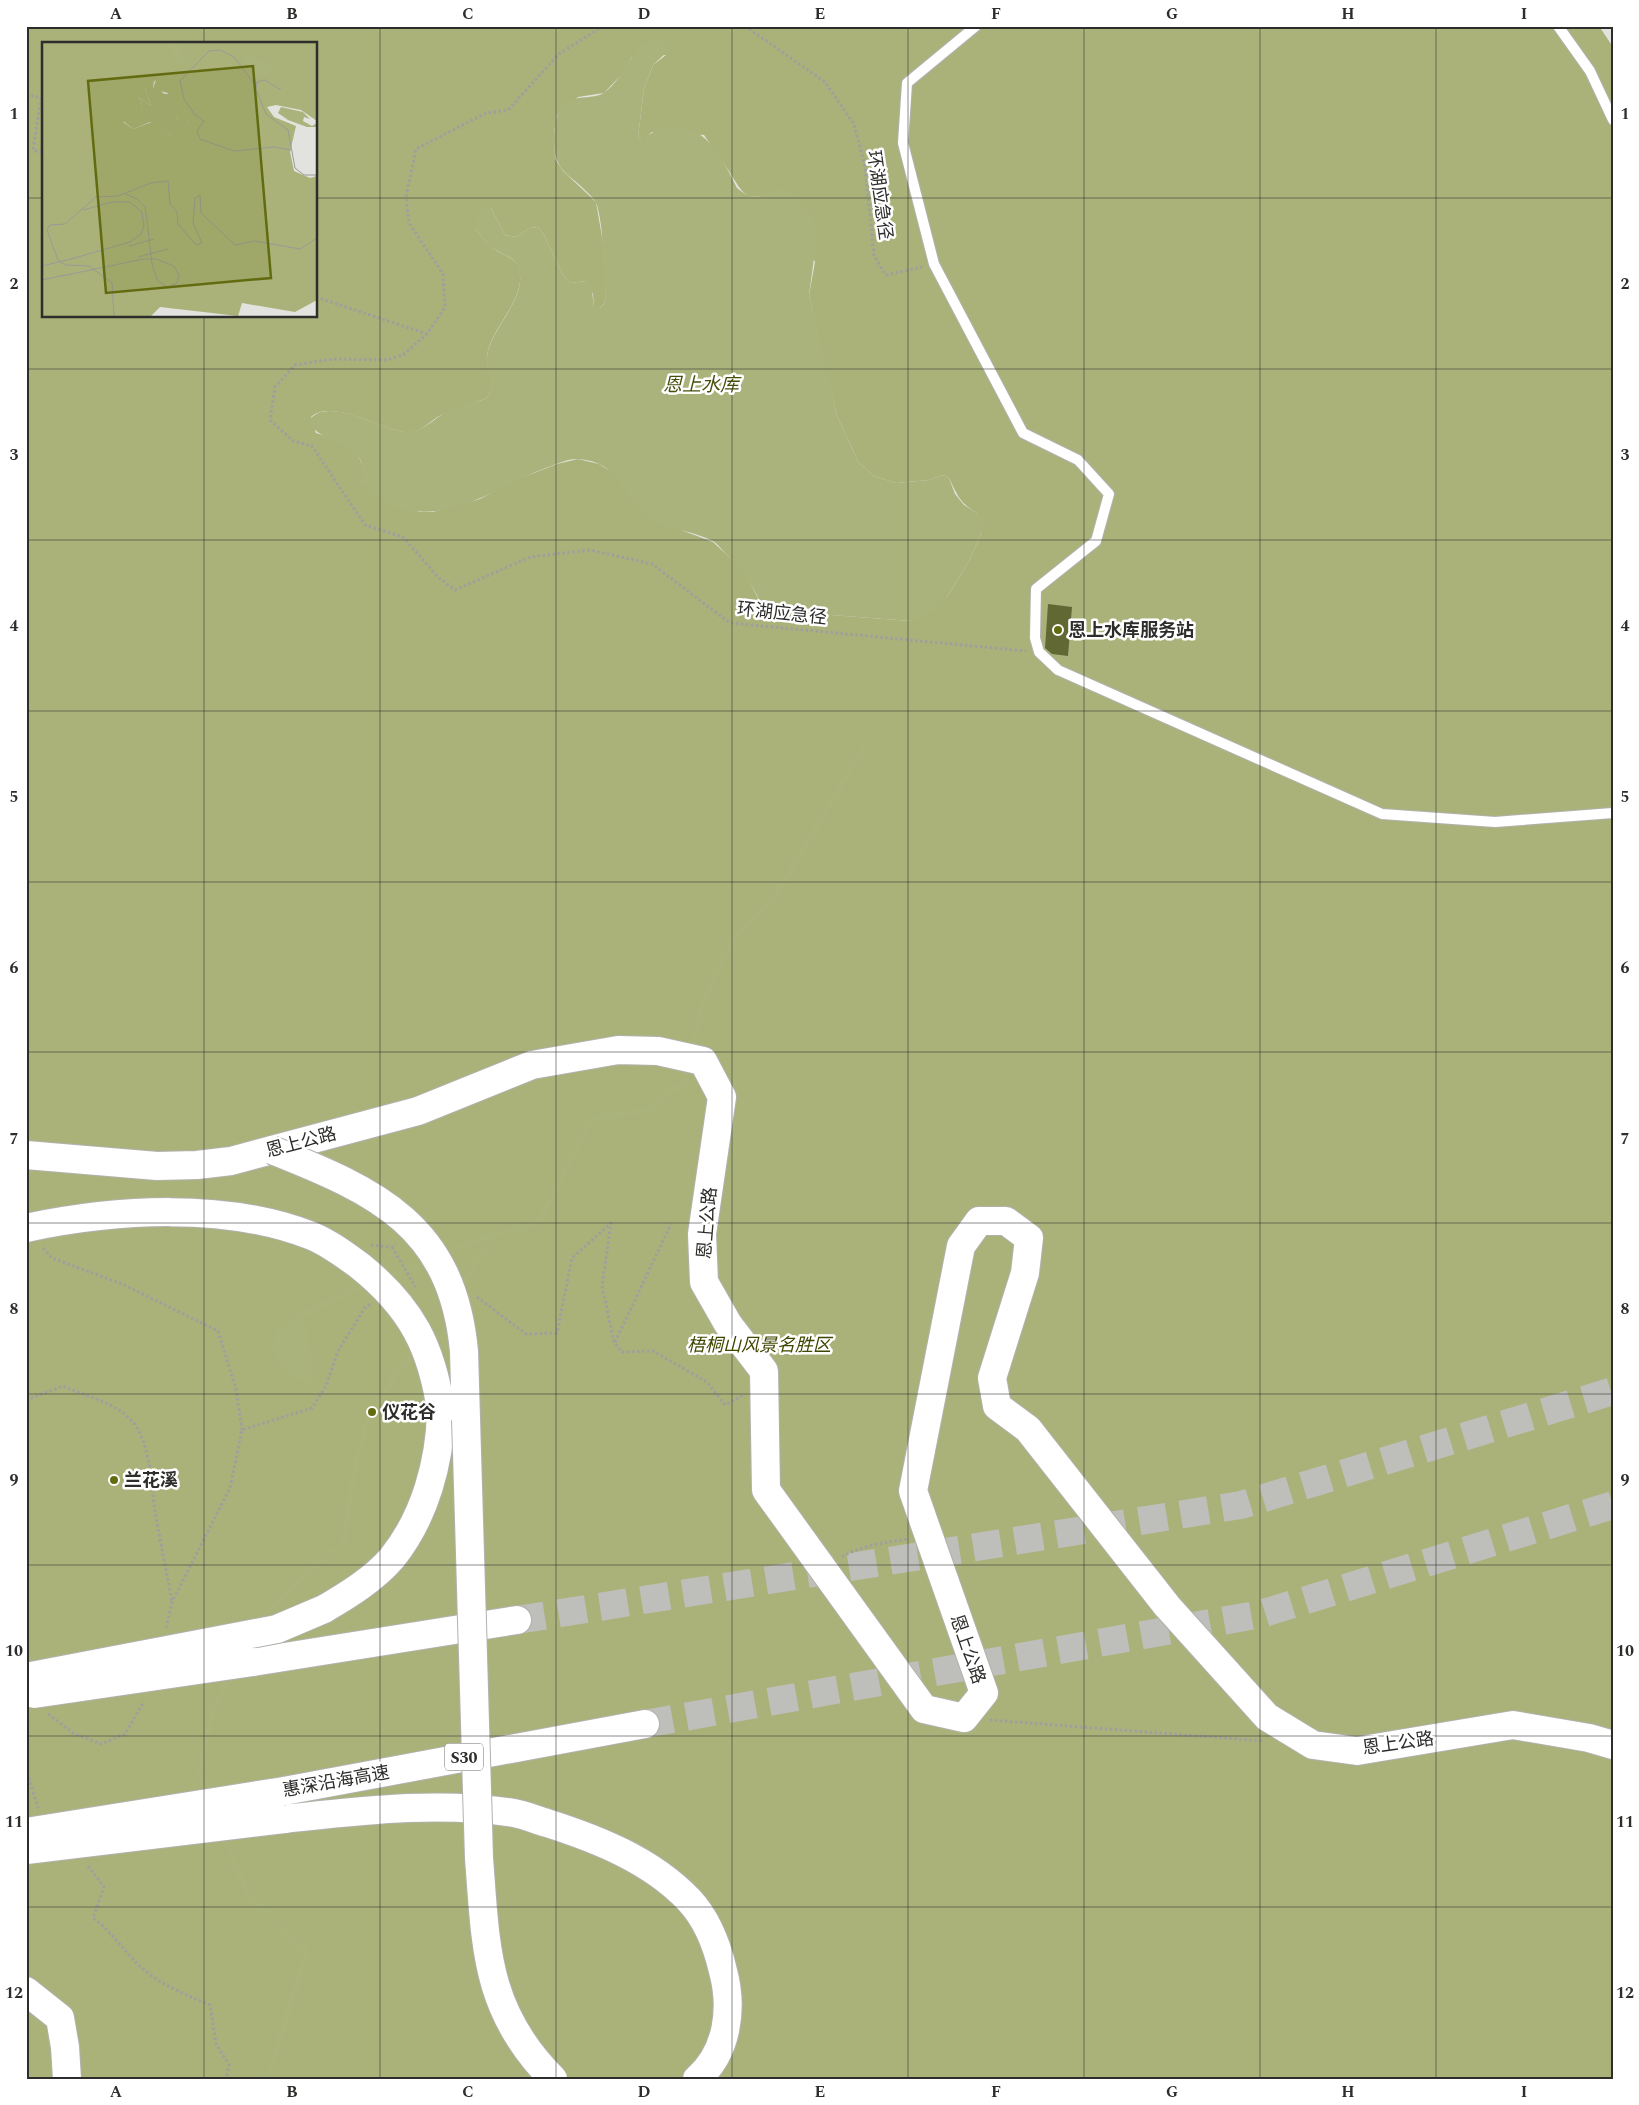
<svg xmlns="http://www.w3.org/2000/svg" width="1639" height="2105" viewBox="0 0 1639 2105" font-family="Spectral,'Noto Sans SC',serif">
	<style>
		.forest { fill: #aab27a; fill-rule: evenodd }
		.water { fill: #aab37b }
		.lines { fill: none; stroke-linecap: round; stroke-linejoin: round }
		.stream { stroke: #aab37b; stroke-width: 5.5 }
		.building { fill: #616833 }
		.highway-tunnel { stroke: #bebfba; stroke-width: 28; stroke-dasharray: 28 14; stroke-linecap: butt }
		.lane-casing { stroke: #b1b2ae; stroke-width: 12 }
		.secondary-casing { stroke: #b1b2ae; stroke-width: 30 }
		.highway-casing { stroke: #b1b2ae; stroke-width: 30 }
		.path { stroke: #9fa09c; stroke-width: 3; stroke-dasharray: 2.5 2.5; stroke-linecap: butt }
		.lane { stroke: #fff; stroke-width: 10 }
		.secondary { stroke: #fff; stroke-width: 28 }
		.highway { stroke: #fff; stroke-width: 28 }
		.highway-bridge-casing { stroke: #b1b2ae; stroke-width: 30; stroke-linecap: butt }
		.highway-bridge { stroke: #fff; stroke-width: 28 }
		.grid { fill: none; stroke: #2d2d2b; stroke-width: 1; stroke-opacity: 0.55 }
		.poi-dot { fill: #626b10; stroke: #fff; stroke-width: 2 }
		.labels { text-anchor: middle; stroke-width: 5; stroke-linejoin: round; paint-order: stroke }
		.shield { fill: #fff; stroke: #6c6c6b; stroke-width: 1 }
		.shield-label { font-size: 16px; font-weight: bold; fill: #2d2d2b }
		.street-label { font-size: 18px; fill: #2d2d2b; stroke: #fff }
		.poi-label { font-size: 18px; font-weight: bold; fill: #2d2d2b; stroke: #fff; text-anchor: start }
		.park-label { font-size: 18px; font-style: italic; fill: #404600; stroke: #fff }
		.water-label { font-size: 19px; font-style: italic; fill: #484f0d; stroke: #fff }
		.inset-river { fill: none; stroke: #aab37b; stroke-width: 2.5 }
		.inset-road { fill: none; stroke: #9a9a96; stroke-width: 1 }
		.view { fill: #626b10; fill-opacity: 0.15; stroke: #626b10; stroke-width: 2.5 }
		.inset-edge { fill: none; stroke: #2d2d2b; stroke-width: 2.5 }
		.neatline { fill: none; stroke: #2d2d2b; stroke-width: 2 }
		.grid-label { font-size: 16px; text-anchor: middle; font-weight: bold; fill: #2d2d2b }
	</style>
	<rect width="100%" height="100%" fill="#e2e3de"/>
	<path class="forest" d="M26,26H1599L1613,47V2079H26ZM44,44H316V316H44ZM666,55L653,65L644,89L638,137H646L652,132L704,135C712,147 721,159 729,171C744,196 747,204 778,190L815,262L809,295L822,355L837,416L859,463L874,476L896,483L929,480L943,475L949,478C958,496 959,502 977,513L982,532L969,561L947,597L911,621L764,610L744,571L713,542L673,527L615,474L599,464L578,459L557,464L516,480L480,499L433,512H419L362,481C362,475 364,468 361,462C356,447 329,437 316,433L311,417C331,398 381,429 404,432C421,434 428,422 441,415C455,408 471,404 485,399C500,384 485,373 487,356C490,327 530,297 518,266C513,256 497,253 490,246C484,241 480,234 475,228L491,208L505,235L516,237L530,228L538,227L543,233L563,275L570,283L586,281L593,294L594,308H600L604,304L606,297L603,243L596,202L563,171L555,159L554,132L557,115L578,97L604,93L623,73L632,57Z"/>
	<path class="water" d="M649,40H656L667,43L669,50L653,65L644,89L638,137C647,139 656,128 666,127C704,120 723,159 737,188C756,204 763,194 783,188L791,191L812,217L817,236L809,295L837,416L859,463L874,476L896,483L929,480L943,475L949,478L955,494L964,505L977,513L983,523L982,532L969,561L947,597L934,611L911,621L764,610C754,588 744,571 726,554C722,550 718,544 713,541C694,531 670,530 652,520C620,501 625,463 579,459C568,458 554,465 543,469C498,487 447,525 397,507C386,503 372,497 365,487C358,479 366,467 359,458C346,442 316,439 309,421C326,394 381,430 405,432C425,433 435,416 452,409C463,405 474,403 485,399C499,385 485,374 487,357C489,328 532,296 517,265C513,257 500,253 492,248C485,243 480,234 475,228L476,220L484,207L491,208L505,235L516,237L530,228L538,227L543,233L563,275L570,283L586,281L591,284L594,307L600,308L604,304L606,297C602,266 605,235 597,205C596,201 592,197 588,193C567,171 554,173 554,138C554,128 556,114 562,106C573,93 593,101 605,92C624,78 631,50 649,40Z
		M295,1320L307,1327L312,1368L309,1384L284,1372L272,1348L276,1330Z"/>
	<g class="lines">
		<path class="stream" d="M692,1050L703,1002L733,940L778,892L865,745
			M440,1255L494,1234
			M385,1278L427,1261
			M461,1292L466,1278L494,1234L538,1224L592,1119L647,1110L684,1082L688,1064
			M295,1320L312,1309L369,1284
			M430,1344L446,1332L449,1324
			M259,1623L264,1614L344,1540L353,1475L366,1423L402,1364L418,1352
			M207,1796L199,1775L212,1711L232,1673
			M223,1834L247,1892L307,1952L267,2079"/>
	</g>
	<path class="building" d="M1048,604L1072,607L1068,656L1052,654L1045,648Z"/>
	<g class="lines">
		<path class="highway-tunnel" d="M517,1620L1241,1505L1613,1391
			M645,1724L1261,1614L1613,1505"/>
		<defs>
			<path id="lane" d="M976,26L907,83L903,143L934,264L1023,433L1078,460L1109,494L1096,541L1036,589L1035,638L1039,652L1058,670L1382,814L1495,822L1613,813
				M1558,26L1590,71L1613,120"/>
			<path id="secondary" d="M26,1155L157,1166L197,1165L231,1161L418,1111L532,1065L618,1050L658,1051L703,1061L722,1097L702,1234L704,1282L728,1324L764,1371L766,1490L924,1709L964,1718L984,1693L913,1491L961,1246L979,1221H1006L1029,1238L1025,1273L992,1378L997,1406L1028,1429L1167,1606L1267,1717L1313,1745L1357,1751L1513,1725L1589,1738L1613,1745
				M26,1991L60,2018L65,2047L67,2079"/>
			<path id="highway" d="M324,1609C348,1595 374,1579 392,1558C425,1517 440,1462 441,1411
				M253,1662L517,1620
				M284,1791L645,1724
				M284,1819C360,1811 438,1801 514,1813C525,1815 536,1820 547,1823C597,1839 651,1860 689,1900C707,1919 717,1945 723,1971C733,2008 728,2052 697,2079"/>
		</defs>
		<use href="#lane" class="lane-casing"/>
		<use href="#secondary" class="secondary-casing"/>
		<use href="#highway" class="highway-casing"/>
		<path class="path" d="M603,26L559,54L508,110L486,113L416,149L406,197L409,223L443,274L445,307L427,334L403,355L387,360L333,359L295,365L275,387L270,420L293,441L312,446L365,525L403,537L438,577L455,590L530,557L590,550L652,564L730,623L1026,651
			M745,26L825,82L854,124L865,166L874,256L886,275L922,267
			M26,94L41,98L33,150L44,153
			M316,297L427,334
			M371,1245L392,1247L396,1244
			M392,1247L415,1286L414,1287
			M43,1248L52,1258L122,1284L218,1331L236,1389L242,1430
			M477,1297L526,1334L557,1333L572,1258L611,1223L602,1286L614,1342L622,1352L653,1351L707,1382L725,1405L743,1395
			M615,1342L671,1224
			M26,1400L63,1386C85,1396 110,1401 128,1417C151,1438 151,1484 155,1511C160,1542 167,1572 172,1602
			M842,1557C860,1546 887,1542 908,1539
			M166,1628L172,1602L230,1488L242,1430L312,1408L326,1386L338,1351L366,1306L371,1304
			M48,1714L73,1733L101,1744L125,1734L144,1701
			M990,1720L1263,1741
			M26,1768L38,1808
			M88,1866L104,1887L93,1918C114,1933 127,1957 148,1973C166,1987 189,1996 210,2005L216,2044L229,2065L226,2079"/>
		<use href="#lane" class="lane"/>
		<use href="#secondary" class="secondary"/>
		<use href="#highway" class="highway"/>
		<defs>
			<path id="highway-bridge" d="M272,1150C378,1192 452,1226 464,1351L479,1858C486,1948 485,2011 553,2079
				M26,1228C116,1209 225,1202 312,1236C329,1243 345,1255 360,1266C411,1307 432,1347 441,1411
				M26,1677L277,1629L324,1609
				M34,1694L253,1662
				M26,1832L284,1791
				M26,1850L284,1819"/>
		</defs>
		<use href="#highway-bridge" class="highway-bridge-casing"/>
		<use href="#highway-bridge" class="highway-bridge"/>
	</g>
	<path class="grid" d="M204,26V44M380,26V2079M556,26V2079M732,26V2079M908,26V2079M1084,26V2079M1260,26V2079M1436,26V2079M26,198H44M316,198H1613M204,316V2079M26,369H1613M26,540H1613M26,711H1613M26,882H1613M26,1052H1613M26,1223H1613M26,1394H1613M26,1565H1613M26,1736H1613M26,1907H1613"/>
	<g class="poi-dot">
		<circle cx="1058" cy="630" r="5"/>
		<circle cx="372" cy="1412" r="5"/>
		<circle cx="114" cy="1480" r="5"/>
	</g>
	<g class="labels">
		<rect class="shield" x="445" y="1743.5" width="38" height="27" rx="4"/>
		<g class="shield-label">
			<text x="464" y="1763">S30</text>
		</g>
		<g class="street-label">
			<text transform="translate(880 195) rotate(82)" y="6">环湖应急径</text>
			<text transform="translate(782 613) rotate(6)" y="6">环湖应急径</text>
			<text transform="translate(301 1142) rotate(-15)" y="6">恩上公路</text>
			<text transform="translate(707 1223) rotate(-85)" y="6">恩上公路</text>
			<text transform="translate(968 1649) rotate(71)" y="6">恩上公路</text>
			<text transform="translate(1398 1743) rotate(-8)" y="6">恩上公路</text>
			<text transform="translate(336 1781) rotate(-10)" y="6">惠深沿海高速</text>
		</g>
		<g class="poi-label">
			<text x="1068" y="636">恩上水库服务站</text>
			<text x="382" y="1418">仪花谷</text>
			<text x="124" y="1486">兰花溪</text>
		</g>
		<g class="park-label">
			<text x="759" y="1351">梧桐山风景名胜区</text>
		</g>
		<g class="water-label">
			<text x="701" y="391">恩上水库</text>
		</g>
	</g>
	<g transform="translate(42 42)">
		<rect width="275" height="275" fill="#e2e3de"/>
		<path d="M0,1H275V79L259,68L234,63L225,65L232,75L254,84L248,110L252,129L268,136L275,134V258L253,270L200,261L196,274L118,265L109,274H0ZM114,38L111,47L126,51L136,78H145L149,84L128,93L110,80L91,87L81,80L99,74L100,62L96,55L109,64L103,47Z" fill="#aab27a" fill-rule="evenodd"/>
		<path d="M132,1H135L139,11L150,15L148,19L138,21L133,18L129,10ZM204,11L213,18L228,20L230,30L213,36L200,17ZM112,37L111,47L116,46L122,52H128L136,78H145L149,83L145,92L128,93L108,80L91,87L81,79L98,74L100,62L96,55L109,64L103,47ZM239,65L261,70L268,77L262,75L261,79L270,84L275,81V85H265L246,78L236,71Z" fill="#aab37b"/>
		<path class="inset-river" d="M125,137L139,106M105,162L115,146L124,141M90,195L98,173M83,219L84,204M85,223L94,233L88,254L92,266"/>
		<path class="inset-road" d="M214,46L215,40L223,38L237,47L239,46M249,108L231,105L192,109L158,97L155,89L162,79L153,73L142,57L138,39L167,9L178,8L192,15L211,40L224,72L246,88L253,126L262,133H275M87,204L112,197M96,215L126,207M29,217L88,200L99,192L102,184L100,170L88,160H70L41,168M0,224L33,216M20,234L101,217H114L132,224L137,233L135,241L125,245L115,238L110,222L104,171L103,165L95,157L83,152M0,238L23,233M72,274L70,241L47,224L24,223L16,218L5,188L8,183L23,182L54,155L76,154L109,141L126,139L128,162L135,170L136,182L154,203L160,201L151,181L153,156L158,153L159,171L193,203L213,199L258,207L275,196"/>
		<path class="view" d="M211,24L229,236L64,251L46,39Z"/>
		<rect width="275" height="275" class="inset-edge"/>
	</g>
	<rect width="1639" height="2105" fill="none" stroke="#ffffff" stroke-width="55"/>
	<rect x="28" y="28" width="1584" height="2050" class="neatline"/>
	<g class="grid-label">
		<text x="116" y="19">A</text>
		<text x="292" y="19">B</text>
		<text x="468" y="19">C</text>
		<text x="644" y="19">D</text>
		<text x="820" y="19">E</text>
		<text x="996" y="19">F</text>
		<text x="1172" y="19">G</text>
		<text x="1348" y="19">H</text>
		<text x="1524" y="19">I</text>
		<text x="14" y="119">1</text>
		<text x="1625" y="119">1</text>
		<text x="14" y="289">2</text>
		<text x="1625" y="289">2</text>
		<text x="14" y="460">3</text>
		<text x="1625" y="460">3</text>
		<text x="14" y="631">4</text>
		<text x="1625" y="631">4</text>
		<text x="14" y="802">5</text>
		<text x="1625" y="802">5</text>
		<text x="14" y="973">6</text>
		<text x="1625" y="973">6</text>
		<text x="14" y="1144">7</text>
		<text x="1625" y="1144">7</text>
		<text x="14" y="1314">8</text>
		<text x="1625" y="1314">8</text>
		<text x="14" y="1485">9</text>
		<text x="1625" y="1485">9</text>
		<text x="14" y="1656">10</text>
		<text x="1625" y="1656">10</text>
		<text x="14" y="1827">11</text>
		<text x="1625" y="1827">11</text>
		<text x="14" y="1998">12</text>
		<text x="1625" y="1998">12</text>
		<text x="116" y="2097">A</text>
		<text x="292" y="2097">B</text>
		<text x="468" y="2097">C</text>
		<text x="644" y="2097">D</text>
		<text x="820" y="2097">E</text>
		<text x="996" y="2097">F</text>
		<text x="1172" y="2097">G</text>
		<text x="1348" y="2097">H</text>
		<text x="1524" y="2097">I</text>
	</g>
</svg>
